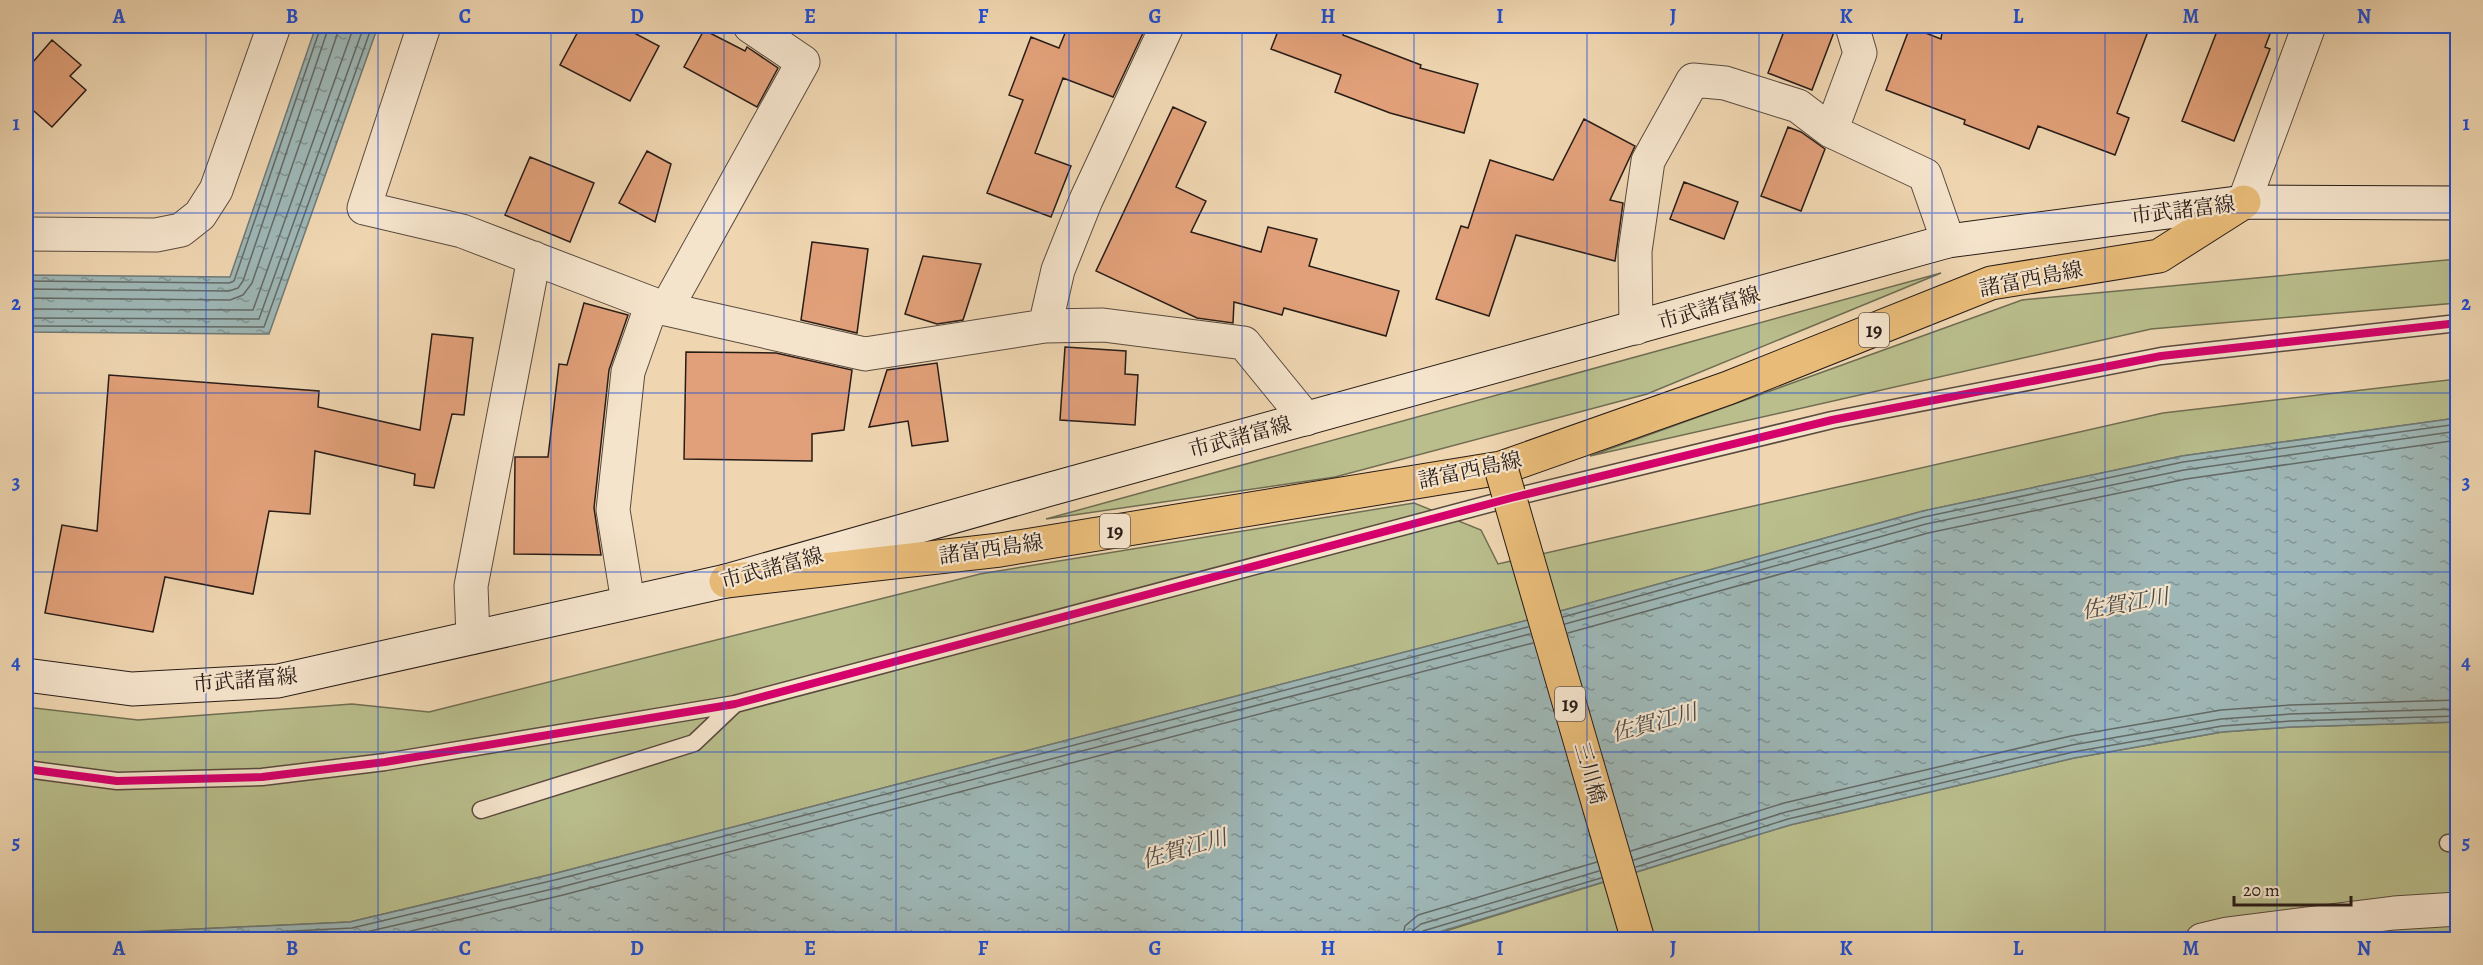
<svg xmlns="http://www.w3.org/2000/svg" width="2483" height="965" viewBox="0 0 2483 965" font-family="Alegreya,'Noto Serif JP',serif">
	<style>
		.green { fill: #b9be8c; stroke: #706d52; stroke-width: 1.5 }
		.water { fill: url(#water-ripples); stroke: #6f7976; stroke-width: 1.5 }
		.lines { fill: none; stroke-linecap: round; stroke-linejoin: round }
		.shore { stroke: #636a66; stroke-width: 1.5 }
		.building { fill: #e1a079; stroke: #281c17; stroke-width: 1.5 }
		.lane-casing { stroke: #5a4a3e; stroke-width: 19 }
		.street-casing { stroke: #5a4a3e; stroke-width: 35 }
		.secondary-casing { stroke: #281c17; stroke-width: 35 }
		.primary-casing { stroke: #281c17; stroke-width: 35 }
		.lane { stroke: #f5e4cc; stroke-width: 16 }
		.street { stroke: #f5e4cc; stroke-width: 33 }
		.secondary { stroke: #f5e4cc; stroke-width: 33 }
		.primary { stroke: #e8bb78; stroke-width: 33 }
		.primary-bridge-casing { stroke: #281c17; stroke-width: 35; stroke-linecap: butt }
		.primary-bridge { stroke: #e8bb78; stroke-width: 33 }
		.cycleway-casing { stroke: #f5e4cc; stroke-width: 11 }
		.cycleway { stroke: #d6006c; stroke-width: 8 }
		.grid { fill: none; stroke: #1d4ed8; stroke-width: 1.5; stroke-opacity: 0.55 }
		.labels { text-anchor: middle; stroke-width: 4.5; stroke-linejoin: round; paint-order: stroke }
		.shield { fill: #f5e4cc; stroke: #66584d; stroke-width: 1.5 }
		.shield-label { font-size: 20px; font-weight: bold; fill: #281c17 }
		.street-label { font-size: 21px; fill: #281c17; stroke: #f5e4cc }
		.water-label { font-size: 22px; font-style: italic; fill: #4b4a47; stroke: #f5e4cc }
		.neatline { fill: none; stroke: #1d4ed8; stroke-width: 2 }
		.grid-label { font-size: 20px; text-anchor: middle; font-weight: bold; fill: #1d4ed8 }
	</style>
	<defs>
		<pattern id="water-ripples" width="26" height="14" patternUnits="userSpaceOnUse" patternTransform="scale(1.5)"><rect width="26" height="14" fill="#9eb7b6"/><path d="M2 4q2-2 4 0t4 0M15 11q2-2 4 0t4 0" fill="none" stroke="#819493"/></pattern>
	</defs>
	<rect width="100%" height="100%" fill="#efd6b1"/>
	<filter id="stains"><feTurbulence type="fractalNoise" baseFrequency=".00333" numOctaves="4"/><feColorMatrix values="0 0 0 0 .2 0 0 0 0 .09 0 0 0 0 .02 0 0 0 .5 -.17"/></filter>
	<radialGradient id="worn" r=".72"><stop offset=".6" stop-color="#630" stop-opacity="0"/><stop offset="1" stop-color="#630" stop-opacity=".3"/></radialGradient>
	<path class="green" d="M2457,259V303L2151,329L1590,456L2022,300Z
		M1941,273L1647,394L1335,477L1046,519Z
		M2457,379V418L2182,456L1923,511L1528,620L557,873L350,922L26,937V707L138,720L352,704L429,712L980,574L1414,503L1481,530L1498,564L2163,413Z
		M2457,722V939L1416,940L1790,825L2074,758L2222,732L2291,727Z"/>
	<path class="water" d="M316,26H378L269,334L26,332V275L230,277Z
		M2457,418V722L2291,727L2222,732L2074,758L1790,825L1416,939L26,940V937L350,922L557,873L1528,620L1923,511L2182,456Z"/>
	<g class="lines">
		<path class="shore" d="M26,281L229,283L234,281L321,26
			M26,289L229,291L238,288L243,281L329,26
			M26,298L230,300L243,295L252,283L337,35L338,26
			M26,309L253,310L354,26
			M26,318L259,319L364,26
			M26,326L264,327L372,26
			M1563,617L1924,517L2183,462L2458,424
			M1565,624L1926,524L2184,470L2458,431
			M1568,633L1928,533L2186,479L2458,440
			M1631,851L1784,803L2071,736L2221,710L2290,705L2458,700
			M1634,860L1786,812L2072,745L2221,719L2290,714L2458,709
			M1636,867L1788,819L2073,752L2222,726L2291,721L2458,716
			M122,940L352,928L559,879L1528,627
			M268,940L353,935L561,887L1530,634
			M373,940L563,895L1533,643
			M1402,940L1405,926L1418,915L1597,862
			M1411,940L1413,930L1421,924L1599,871
			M1418,940L1419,934L1423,931L1601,878"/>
	</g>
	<path class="building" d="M581,26H621L659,46L630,101L560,65Z
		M1068,26H1129L1144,31L1113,97L1063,78L1035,153L1071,166L1051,217L987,193L1023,100L1009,95L1031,37L1059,48Z
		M1280,26H1347L1343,35L1421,65L1420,68L1478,84L1464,133L1390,113L1335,92L1341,75L1271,49Z
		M1786,26H1816L1834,32L1812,90L1768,73Z
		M1943,26H2150L2117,113L2129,118L2115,155L2038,126L2029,149L1964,124L1965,120L1886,90L1910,27L1941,39Z
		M2219,26H2273L2265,47L2270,49L2234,141L2182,121Z
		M704,30L745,51L747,47L778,68L757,107L684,67Z
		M52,40L81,65L70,76L86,90L52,127L26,104V70Z
		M1173,107L1206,122L1176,187L1206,201L1191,232L1261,252L1268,227L1317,239L1309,266L1399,291L1386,336L1284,308L1282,315L1234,302L1233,323L1197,318L1096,271Z
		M1584,119L1635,146L1610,200L1623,203L1615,261L1516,235L1489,316L1436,299L1461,226L1468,228L1490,160L1553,180Z
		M1788,127L1801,132L1825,149L1801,211L1761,196Z
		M647,151L671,164L655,222L619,203Z
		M530,157L594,183L570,242L505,215Z
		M1684,182L1738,202L1724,239L1670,219Z
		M812,242L868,249L857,333L801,320Z
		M923,256L981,264L963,320L937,324L905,314Z
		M584,303L628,315L609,370L594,508L601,555L514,554L515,457H548L559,364L567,365Z
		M432,334L473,338L464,415L452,414L434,488L414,485L415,474L315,451L310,514L269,511L253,594L165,577L153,632L45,613L62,525L97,531L109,375L319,391L318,407L420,430Z
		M1065,347L1126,351L1125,374L1138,375L1135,425L1060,420Z
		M686,352L776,353L852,370L844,430L812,434V461L684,459Z
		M937,363L948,441L912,446L908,421L869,427L887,370Z"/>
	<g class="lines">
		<defs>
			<path id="lane" d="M26,769L117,781L262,777L385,762L735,704L1511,498L1832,420L2161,356L2458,323
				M481,810L694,743L735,704
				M2448,843L2458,844"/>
			<path id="street" d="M424,26L364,208L462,231L666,309L865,354L1045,326
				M1167,26L1086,200L1058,270L1045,326L1103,325L1244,343L1306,419
				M1852,26L1860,53L1831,131L1925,175L1948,241
				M2244,202L2309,26
				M26,234L156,235L181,230L200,215L216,190L274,26
				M666,309L803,62L750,26
				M1636,328L1635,251L1648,161L1693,80L1725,83L1798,106L1831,131
				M628,602L613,510L628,372L652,304
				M473,637L471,586L534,258
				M2202,940L2227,934L2394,913L2458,909"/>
			<path id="secondary" d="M26,675L132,689L278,681L726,581L1047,490L1948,241L2244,202L2458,203"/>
			<path id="primary" d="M726,581L1000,550L1501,468L1728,388L1991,283L2159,256L2244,202"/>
		</defs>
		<use href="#lane" class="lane-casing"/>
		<use href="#street" class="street-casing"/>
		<use href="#secondary" class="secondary-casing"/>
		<use href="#primary" class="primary-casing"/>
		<use href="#lane" class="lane"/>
		<use href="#street" class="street"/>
		<use href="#secondary" class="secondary"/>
		<use href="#primary" class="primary"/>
		<defs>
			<path id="primary-bridge" d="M1501,468L1638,940"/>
		</defs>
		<use href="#primary-bridge" class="primary-bridge-casing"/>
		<use href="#primary-bridge" class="primary-bridge"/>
		<defs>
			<path id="cycleway" d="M26,769L117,781L262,777L385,762L735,704L1511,498L1832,420L2161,356L2458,323"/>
		</defs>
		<use href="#cycleway" class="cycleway-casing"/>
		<use href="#cycleway" class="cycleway"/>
	</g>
	<path class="grid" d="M206,26V940M378,26V940M551,26V940M724,26V940M896,26V940M1069,26V940M1242,26V940M1414,26V940M1587,26V940M1759,26V940M1932,26V940M2105,26V940M2277,26V940M26,213H2458M26,393H2458M26,572H2458M26,752H2458"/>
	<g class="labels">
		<g class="shield">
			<rect x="1859" y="313" width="30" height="34" rx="4.5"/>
			<rect x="1100" y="514" width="30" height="34" rx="4.5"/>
			<rect x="1555" y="687" width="30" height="34" rx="4.5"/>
		</g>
		<g class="shield-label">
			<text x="1874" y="337">19</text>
			<text x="1115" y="538">19</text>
			<text x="1570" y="711">19</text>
		</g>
		<g class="street-label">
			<text transform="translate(2183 210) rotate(-7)" y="7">市武諸富線</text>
			<text transform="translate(2031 279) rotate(-11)" y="7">諸富西島線</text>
			<text transform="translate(1709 308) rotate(-16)" y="7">市武諸富線</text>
			<text transform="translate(1240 437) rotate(-15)" y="7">市武諸富線</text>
			<text transform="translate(1470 470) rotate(-12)" y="7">諸富西島線</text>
			<text transform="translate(991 549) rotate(-8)" y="7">諸富西島線</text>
			<text transform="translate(772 568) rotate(-15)" y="7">市武諸富線</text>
			<text transform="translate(245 680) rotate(-5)" y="7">市武諸富線</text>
			<text transform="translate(1590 773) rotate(74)" y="7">三川橋</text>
		</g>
		<g class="water-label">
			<text transform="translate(2125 603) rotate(-10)" y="8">佐賀江川</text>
			<text transform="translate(1654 722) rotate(-15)" y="8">佐賀江川</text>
			<text transform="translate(1184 848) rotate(-16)" y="8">佐賀江川</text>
		</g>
	</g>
	<rect width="2483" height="965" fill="none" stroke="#efd6b1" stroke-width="66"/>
	<path d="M2234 896v9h117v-9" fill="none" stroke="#281c17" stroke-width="3"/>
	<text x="2243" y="896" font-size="18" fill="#281c17" stroke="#f5e4cc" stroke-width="4.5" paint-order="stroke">20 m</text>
	<rect x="33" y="33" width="2417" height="899" class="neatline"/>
	<g class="grid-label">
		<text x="119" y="23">A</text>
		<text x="292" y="23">B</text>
		<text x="465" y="23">C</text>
		<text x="637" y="23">D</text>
		<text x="810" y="23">E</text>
		<text x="983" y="23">F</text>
		<text x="1155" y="23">G</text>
		<text x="1328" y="23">H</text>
		<text x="1500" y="23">I</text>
		<text x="1673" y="23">J</text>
		<text x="1846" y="23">K</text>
		<text x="2018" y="23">L</text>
		<text x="2191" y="23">M</text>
		<text x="2364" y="23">N</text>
		<text x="16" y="130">1</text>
		<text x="2466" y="130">1</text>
		<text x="16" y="310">2</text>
		<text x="2466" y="310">2</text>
		<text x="16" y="489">3</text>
		<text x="2466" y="489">3</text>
		<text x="16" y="669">4</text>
		<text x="2466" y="669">4</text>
		<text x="16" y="849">5</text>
		<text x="2466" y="849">5</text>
		<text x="119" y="955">A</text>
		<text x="292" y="955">B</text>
		<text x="465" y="955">C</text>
		<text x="637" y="955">D</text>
		<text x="810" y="955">E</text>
		<text x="983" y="955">F</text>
		<text x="1155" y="955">G</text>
		<text x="1328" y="955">H</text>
		<text x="1500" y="955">I</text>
		<text x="1673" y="955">J</text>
		<text x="1846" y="955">K</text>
		<text x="2018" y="955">L</text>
		<text x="2191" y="955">M</text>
		<text x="2364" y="955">N</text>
	</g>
	<rect width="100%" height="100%" filter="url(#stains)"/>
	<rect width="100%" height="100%" fill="url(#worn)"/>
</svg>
